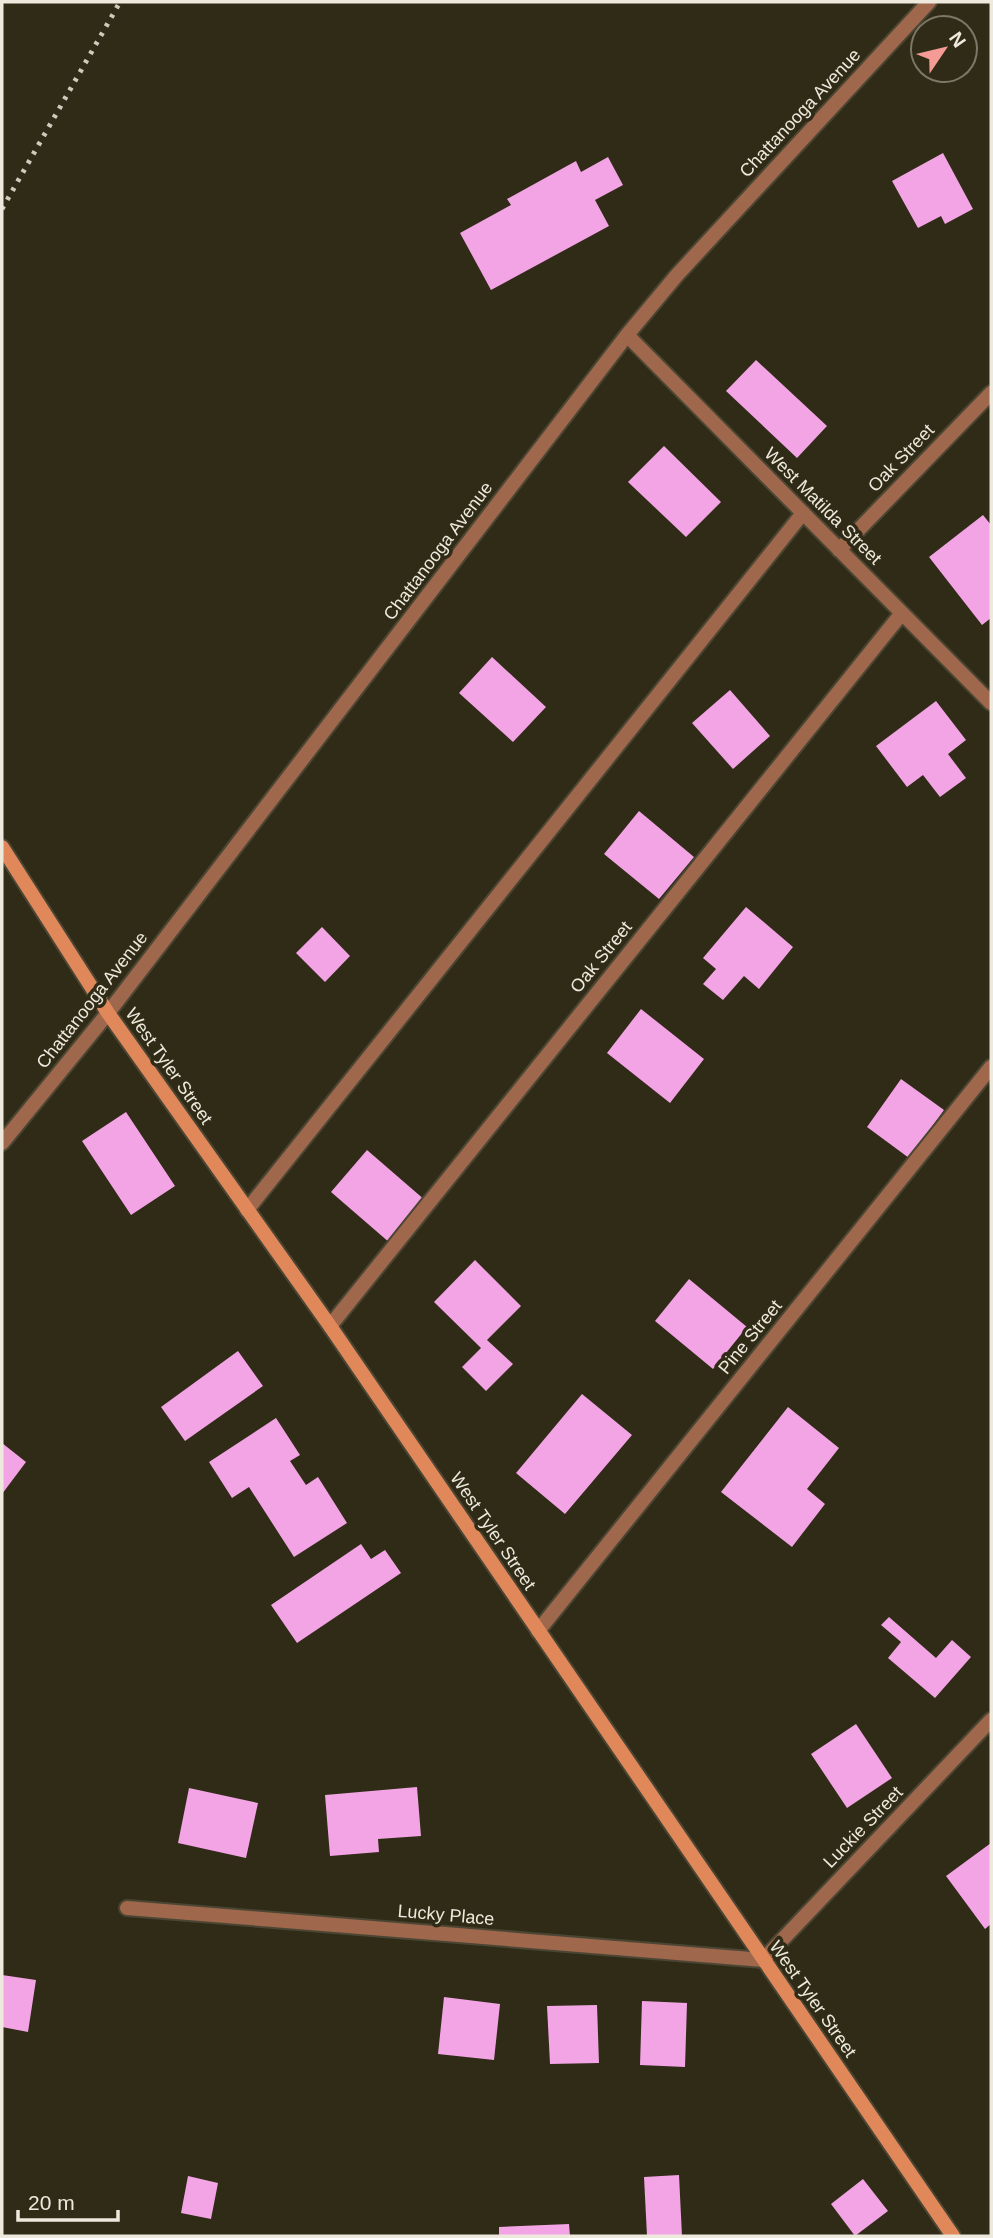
<svg xmlns="http://www.w3.org/2000/svg" width="993" height="2238" viewBox="0 0 993 2238" font-family="Helvetica,sans-serif">
	<style>
		.building { fill: #f2a4e4 }
		.lines { fill: none; stroke-linecap: round; stroke-linejoin: round }
		.lane-casing { stroke: #4a4633; stroke-width: 18 }
		.street-casing { stroke: #4a4633; stroke-width: 18 }
		.secondary-casing { stroke: #4a4633; stroke-width: 18 }
		.lane { stroke: #9f674c; stroke-width: 14 }
		.street { stroke: #9f674c; stroke-width: 14 }
		.secondary { stroke: #e1885b; stroke-width: 14 }
		.rail { stroke: #cecbbd; stroke-width: 5; stroke-dasharray: 3.5 7; stroke-linecap: butt }
		.labels { text-anchor: middle; stroke-width: 7; stroke-linejoin: round; paint-order: stroke }
		.street-label { font-size: 18px; fill: #edeadd; stroke: #302b17 }
	</style>
	<rect width="100%" height="100%" fill="#302b17"/>
	<path class="building" d="M943,153L973,209L945,224L941,216L918,228L892,181Z
		M608,157L623,185L595,200L609,226L491,290L460,233L511,205L507,199L576,161L581,172Z
		M756,360L827,426L797,458L726,391Z
		M664,446L721,502L686,537L628,482Z
		M983,515L991,525V618L982,625L929,557Z
		M492,657L546,707L513,742L459,693Z
		M730,690L770,736L733,769L692,723Z
		M936,701L966,740L948,754L966,778L940,797L923,775L907,787L876,746Z
		M639,811L694,857L659,899L604,854Z
		M746,907L793,947L759,989L744,976L723,1000L703,984L716,969L703,958Z
		M322,927L350,956L325,982L296,953Z
		M641,1009L704,1059L670,1103L607,1053Z
		M901,1079L944,1110L909,1158L867,1127Z
		M126,1112L175,1186L131,1215L82,1141Z
		M367,1150L426,1201L390,1243L331,1192Z
		M475,1260L521,1306L487,1340L513,1364L486,1391L462,1367L481,1348L434,1302Z
		M689,1279L747,1327L713,1369L655,1321Z
		M238,1351L263,1386L185,1441L161,1407Z
		M582,1394L632,1435L565,1514L516,1473Z
		M788,1407L839,1448L807,1489L825,1504L792,1547L721,1492Z
		M276,1418L300,1455L290,1461L306,1485L318,1477L347,1523L294,1557L249,1487L232,1498L209,1462Z
		M2,1443L26,1462L2,1494Z
		M361,1544L371,1559L385,1550L401,1573L297,1643L271,1605Z
		M889,1617L936,1658L952,1640L971,1657L935,1698L888,1658L901,1642L881,1625Z
		M856,1724L892,1778L847,1808L811,1754Z
		M417,1787L421,1836L378,1839L379,1852L330,1856L325,1795Z
		M189,1788L258,1803L246,1858L178,1843Z
		M991,1843V1924L985,1929L946,1876Z
		M2,1975L36,1980L28,2032L2,2027Z
		M444,1997L500,2004L494,2060L438,2054Z
		M642,2001L687,2003L685,2067L640,2065Z
		M597,2005L599,2063L550,2064L547,2006Z
		M679,2175L682,2236H647L644,2177Z
		M188,2176L218,2183L211,2219L181,2213Z
		M863,2179L888,2211L855,2236L831,2204Z
		M569,2224L570,2236H499V2227Z"/>
	<g class="lines">
		<defs>
			<path id="lane" d="M247,1210L803,513"/>
			<path id="street" d="M627,335L991,703
				M839,550L991,393
				M2,1143L108,1013L627,335L677,275L929,2
				M330,1326L902,613
				M538,1631L991,1067
				M127,1908L763,1960L991,1720"/>
			<path id="secondary" d="M2,847L108,1013L330,1326L953,2236"/>
		</defs>
		<use href="#lane" class="lane-casing"/>
		<use href="#street" class="street-casing"/>
		<use href="#secondary" class="secondary-casing"/>
		<use href="#lane" class="lane"/>
		<use href="#street" class="street"/>
		<use href="#secondary" class="secondary"/>
		<path class="rail" d="M2,209L120,2"/>
	</g>
	<g class="labels">
		<g class="street-label">
			<text transform="translate(800 113) rotate(-47)" y="6">Chattanooga Avenue</text>
			<text transform="translate(901 458) rotate(-46)" y="6">Oak Street</text>
			<text transform="translate(823 506) rotate(45)" y="6">West Matilda Street</text>
			<text transform="translate(438 551) rotate(-53)" y="6">Chattanooga Avenue</text>
			<text transform="translate(601 957) rotate(-51)" y="6">Oak Street</text>
			<text transform="translate(92 1000) rotate(-52)" y="6">Chattanooga Avenue</text>
			<text transform="translate(169 1066) rotate(55)" y="6">West Tyler Street</text>
			<text transform="translate(750 1337) rotate(-51)" y="6">Pine Street</text>
			<text transform="translate(493 1531) rotate(56)" y="6">West Tyler Street</text>
			<text transform="translate(863 1827) rotate(-46)" y="6">Luckie Street</text>
			<text transform="translate(446 1915) rotate(5)" y="6">Lucky Place</text>
			<text transform="translate(813 1999) rotate(55)" y="6">West Tyler Street</text>
		</g>
	</g>
	<rect width="993" height="2238" fill="none" stroke="#edeadd" stroke-width="7"/>
	<g transform="translate(944 49) rotate(55)"><circle r="33" fill="#302b17" stroke="#7c7766" stroke-width="2"/>
	<path d="M0-5L12 26L0 18L-12 26Z" fill="#f59b96"/>
	<text y="-10" font-size="19" font-weight="bold" text-anchor="middle" fill="#edeadd">N</text>
	</g>
	<path d="M18 2210v10h100v-10" fill="none" stroke="#edeadd" stroke-width="3.5"/>
	<text x="28" y="2210" font-size="21" fill="#edeadd" stroke="#302b17" stroke-width="5" paint-order="stroke">20 m</text>
</svg>
